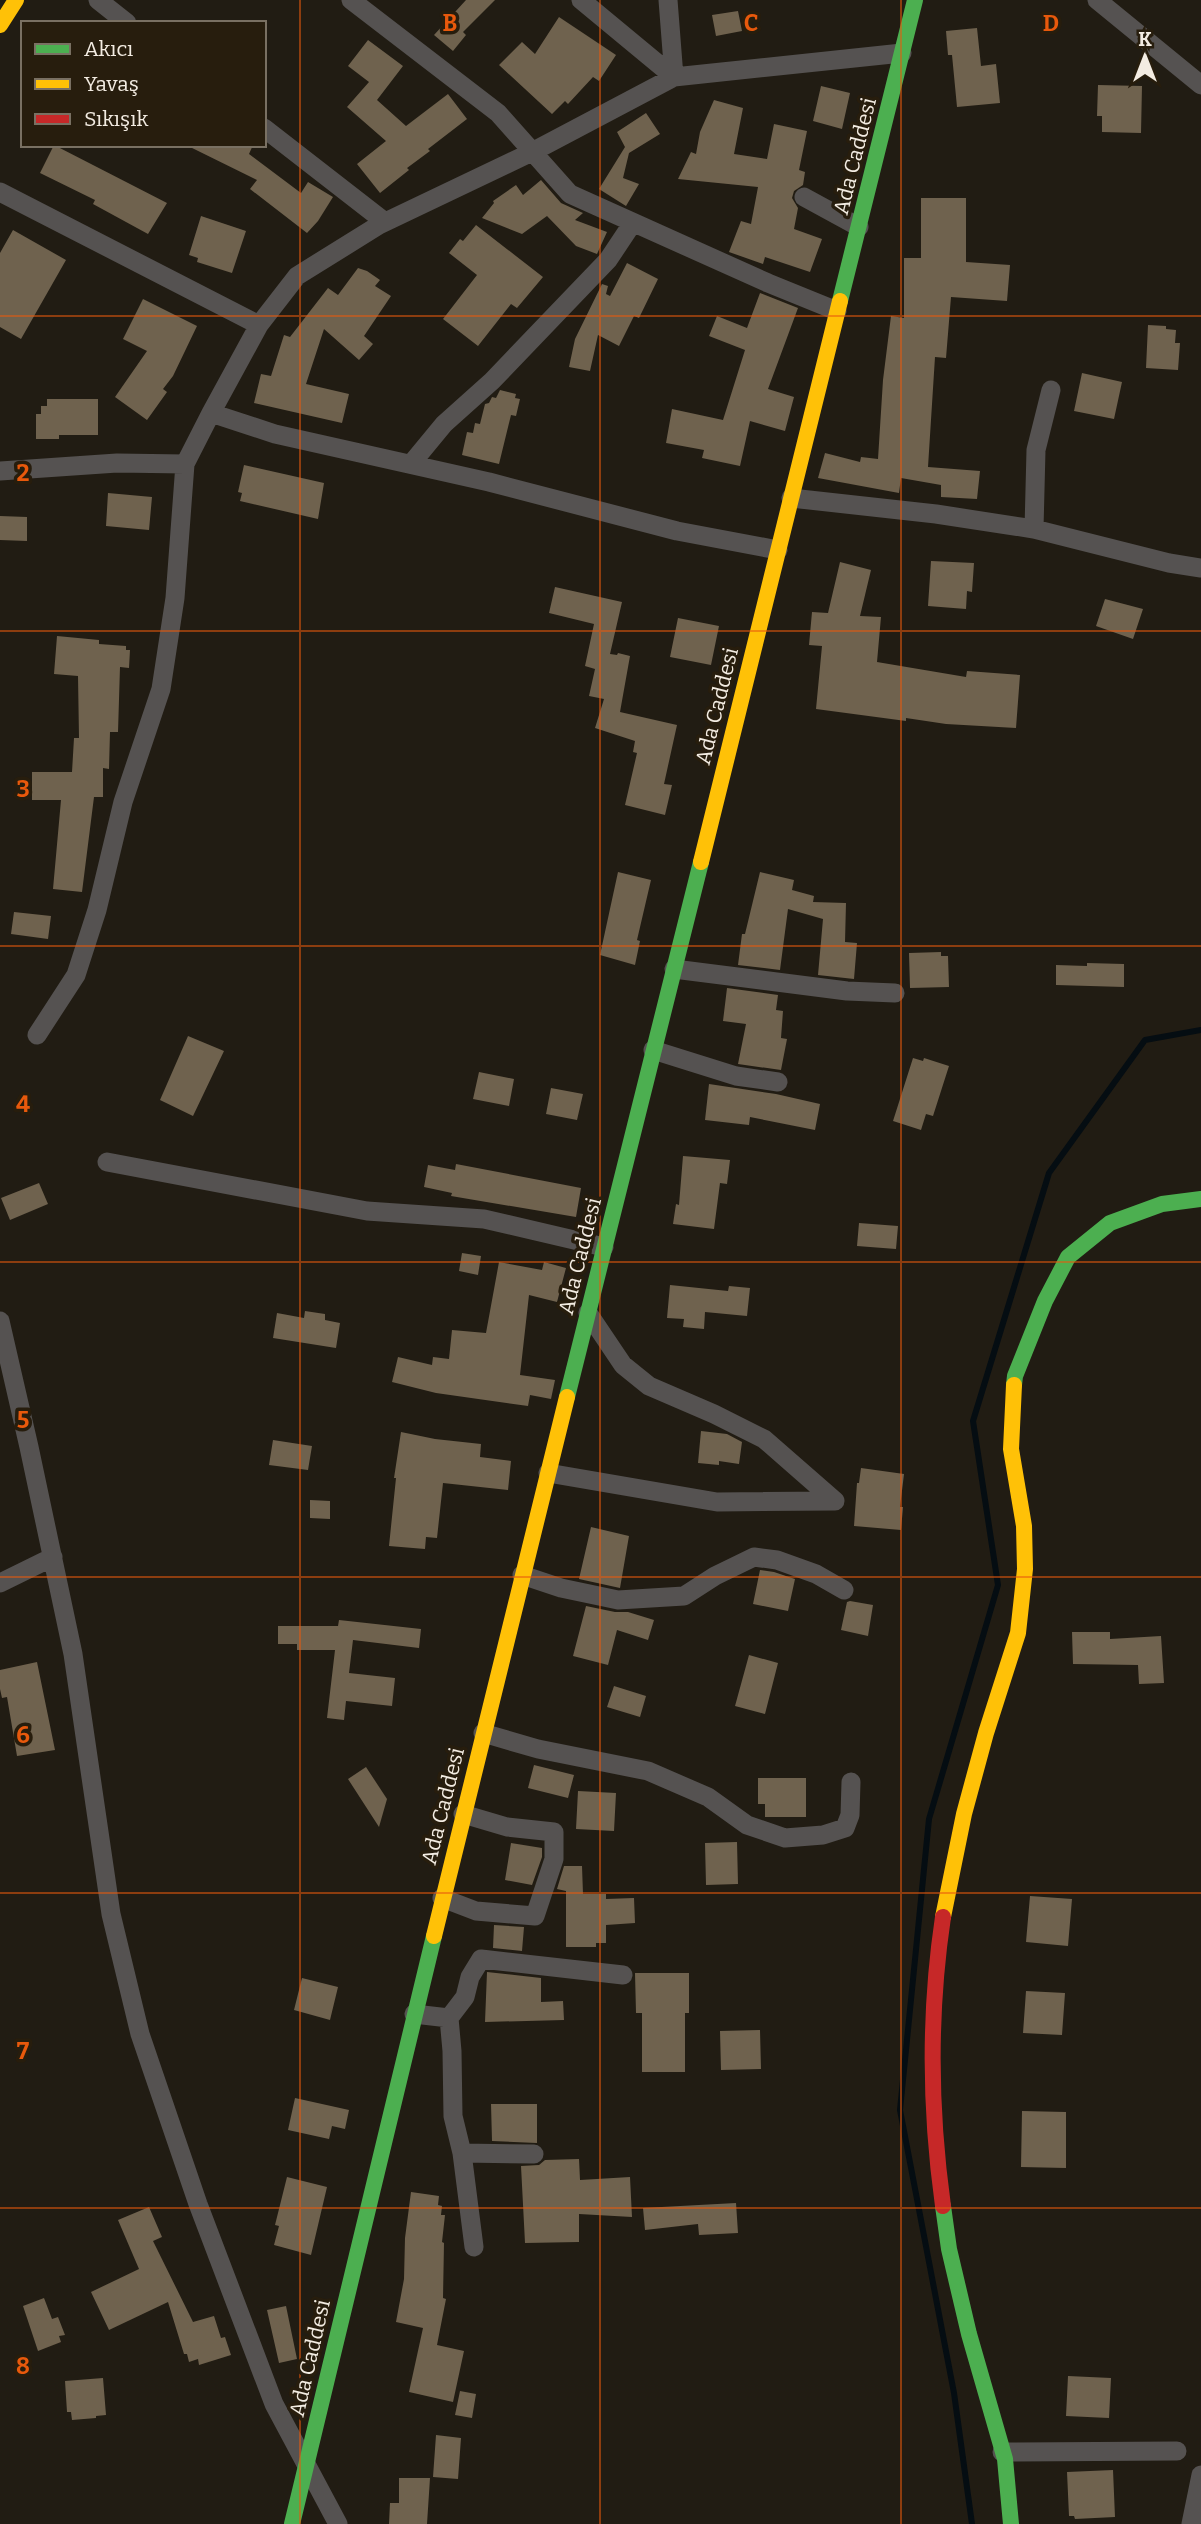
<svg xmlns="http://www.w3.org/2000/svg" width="1201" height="2524" viewBox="0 0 1201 2524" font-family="Bitter,serif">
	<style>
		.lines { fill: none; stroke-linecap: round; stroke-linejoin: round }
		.stream { stroke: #050d12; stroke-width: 6 }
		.building { fill: #6f624e }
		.street { stroke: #555251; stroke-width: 19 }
		.fast { stroke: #4caf50; stroke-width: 16 }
		.slow { stroke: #ffc107; stroke-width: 16 }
		.jam { stroke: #c62828; stroke-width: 16 }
		.grid { fill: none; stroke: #e8590c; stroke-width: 2; stroke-opacity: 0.55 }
		.labels { text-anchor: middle; stroke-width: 7; stroke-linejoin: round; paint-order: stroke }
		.street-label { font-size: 21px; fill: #f3ece2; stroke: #271d0d }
		.grid-label { font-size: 23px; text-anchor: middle; font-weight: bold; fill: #e8590c; stroke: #271d0d; stroke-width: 7; stroke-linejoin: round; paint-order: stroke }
	</style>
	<rect width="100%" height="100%" fill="#211c13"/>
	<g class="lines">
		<path class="stream" d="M972,2524L954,2393L900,2110L929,1819L998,1585L973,1421L1049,1173L1145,1040L1201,1030"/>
	</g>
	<path class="building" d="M466,0H495L463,32L466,35L453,51L434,35Z
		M738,11L742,31L716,36L712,15Z
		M559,17L616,55L599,81L593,77L568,104L565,101L552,114L499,65L522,42L535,54Z
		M977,28L981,66L996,64L1000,103L957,107L952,55H948L946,31Z
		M368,40L403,66L377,100L406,126L448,94L467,119L428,149L430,151L407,168L409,170L380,193L357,164L386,141L347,107L369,82L348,66Z
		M1098,85L1142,86L1141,133L1102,132V116H1097Z
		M821,86L850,93L842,129L813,121Z
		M714,100L743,108L734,154L767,159L774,124L807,131L799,170L805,172L803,185L794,191L792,198L798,208L794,229L822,239L810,272L765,257L763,264L729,252L741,221L751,224L758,187L678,179L691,152L696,154L700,132Z
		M646,113L660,134L629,153L623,178L639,184L626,206L599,189L625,147L617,132Z
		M54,145L167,203L148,234L93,204L95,200L40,173Z
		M186,145H253L249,154L301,193L308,182L333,197L318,221L307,233L250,189L257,180Z
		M541,180L561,203L583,213L575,220L607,232L597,254L576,246L547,216L522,234L482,218L494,203L493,201L516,185L523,195Z
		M921,198H966V262L1010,265L1007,301L951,297L946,358L935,357L928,467L980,471L977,499L941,497V485L901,478L899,493L818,478L825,453L860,462L861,457L878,459L883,380L891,316L904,318V258H921Z
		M201,216L246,231L232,273L197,262L198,258L189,255Z
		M476,225L543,277L517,308L511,304L478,346L443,319L477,275L449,253L460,239L463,241Z
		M13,230L66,260L21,339L0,327V253Z
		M627,263L658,279L639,318L634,316L619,346L598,335L590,371L569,367L575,339L602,284L608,286L606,294L610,296Z
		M358,268L367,271L380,280L375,286L391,296L364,336L373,344L359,360L324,329L306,384L349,394L342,423L254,403L261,374L271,376L284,335L290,337L328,288L338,295Z
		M760,293L798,308L768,389L794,397L785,431L750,421L740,466L702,458L704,450L666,443L672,409L723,420L745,350L709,336L717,316L747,328Z
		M143,299L197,326L173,376L163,389L167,392L147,420L115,397L147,351L123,339Z
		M1148,325L1166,326V329L1176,330L1175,343H1180L1178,370L1146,368Z
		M1082,373L1122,382L1114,419L1074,411Z
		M500,390L516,394L515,398L520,399L516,416L511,415L499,464L462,455L467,432L473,433L475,423L480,424L485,404L489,403L492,397L496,398Z
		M47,399H98V435H59V439H36V414H41V406H47Z
		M244,465L324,483L318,519L240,501L242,493L238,492Z
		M108,493L152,497L149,530L106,526Z
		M0,516L27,517V541L0,540Z
		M931,561L974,563L972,592L967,591L966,609L928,606Z
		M840,562L871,570L860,616L881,617L877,662L966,677L967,671L1020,675L1016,728L946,724L906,718V721L816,709L822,646L809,645L812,612L828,613Z
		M555,587L622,602L610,654L617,655L618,653L630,656L620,712L677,725L664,784L672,785L665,815L625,805L637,753L633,752L635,741L595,728L604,699L589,696L595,669L585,666L594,624L549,613Z
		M1105,599L1143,609L1133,639L1096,626Z
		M678,618L719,626L711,665L670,657Z
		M57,636L99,640V644L126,646V650H130L129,668L120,667L118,732H110L109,769L103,768V797H94L82,892L53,889L61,800H32V772H72L74,738H79L78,676L54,674Z
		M618,872L651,880L637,940L640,941L635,965L600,955Z
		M760,872L794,880L792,890L814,896L813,902L846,903L845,942L857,943L854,979L818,975L823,919L788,909L780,970L738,965L742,934H745Z
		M14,912L51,916L48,939L11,934Z
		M941,952V956H948L949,987L910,988L909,953Z
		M1087,963L1124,964V987L1056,985V965L1087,966Z
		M727,988L778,995L776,1010L783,1011L781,1038L787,1039L781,1070L738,1064L746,1024L723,1021Z
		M188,1036L224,1051L193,1116L160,1100Z
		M913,1058L923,1061L924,1058L949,1066L933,1116L926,1114L921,1130L893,1121Z
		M479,1072L514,1079L509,1106L473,1099Z
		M709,1084L776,1094L820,1104L815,1130L750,1117L749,1125L705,1120Z
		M551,1088L583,1094L577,1120L546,1114Z
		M683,1156L730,1160L727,1184L720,1183L714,1229L673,1224L676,1204L679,1205Z
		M456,1164L581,1188L576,1217L451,1196L452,1193L424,1187L428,1165L455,1170Z
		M39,1183L48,1204L10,1220L1,1198Z
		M859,1223L898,1226L896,1249L857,1246Z
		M462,1253L481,1256L478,1275L459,1271Z
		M499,1262L542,1270L544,1262L566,1268L557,1302L529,1295L520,1375L555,1380L551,1399L530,1395L528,1406L436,1393L392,1382L398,1357L432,1365L433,1357L449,1359L452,1330L486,1333Z
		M670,1285L728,1291L729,1286L750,1288L747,1316L705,1312L704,1329L683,1327L684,1319L667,1318Z
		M305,1311L325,1314V1320L340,1323L336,1348L273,1338L277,1313L304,1318Z
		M701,1431L727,1434L742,1442L739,1464L719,1461V1465L698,1463Z
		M401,1432L435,1439L481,1444L480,1457L511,1461L508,1490L443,1483L437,1538L426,1537L425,1549L389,1546L396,1478H394Z
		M273,1440L312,1446L308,1470L269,1465Z
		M861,1468L904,1474L900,1507H903L901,1530L854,1526L857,1483H859Z
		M310,1500L330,1501V1519L310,1518Z
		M591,1527L629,1536L620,1588L579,1579Z
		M760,1570L774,1572L795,1579L788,1611L753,1604Z
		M850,1601L873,1605L868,1636L841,1630L847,1602Z
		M586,1606L615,1612H628L654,1620L648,1640L617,1630L608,1665L573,1656Z
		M339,1620L421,1629L419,1648L353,1640L349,1673L395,1678L392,1706L346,1701L344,1720L327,1718L335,1650H297V1644H278V1626H338Z
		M1072,1632H1110V1639L1161,1636L1164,1683L1139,1684L1138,1665L1073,1664Z
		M749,1655L778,1663L765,1714L735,1706Z
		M37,1662L55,1750L17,1756L7,1697L2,1698L0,1689V1670Z
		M614,1686L646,1696L640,1717L607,1707Z
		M534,1765L574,1775L568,1798L528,1788Z
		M366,1767L387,1799L379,1827L348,1779Z
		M758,1778H806V1817H765V1804H758Z
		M578,1791L616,1793L614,1831L576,1829Z
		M737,1842L738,1884L706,1885L705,1843Z
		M511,1843L542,1848V1857L532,1885L505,1880Z
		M564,1866H582L583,1894H606V1899L634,1898L635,1923L606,1925V1943H596V1947H566V1891L557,1889Z
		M1030,1896L1072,1899L1068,1946L1026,1942Z
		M494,1925L524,1927L522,1951L493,1948Z
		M487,1972L541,1978V2002L563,2001L564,2020L485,2022Z
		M635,1973H689V2013H685V2072H642V2013H636Z
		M302,1978L338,1987L330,2020L294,2010Z
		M1026,1991L1065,1993L1062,2035L1023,2033Z
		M760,2030L761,2069L721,2070L720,2031Z
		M295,2098L349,2110L345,2129L332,2126L329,2139L288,2130Z
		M491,2104H537V2143L492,2141Z
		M1022,2111L1066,2112V2168L1021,2167Z
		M579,2159L580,2180L630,2177L632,2217L579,2214V2242L525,2243L521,2166L539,2165L545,2160Z
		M287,2177L327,2187L311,2255L274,2245L279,2226L275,2225Z
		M411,2192L439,2196L438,2205L442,2206L441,2215H445L442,2242L444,2243L443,2298L446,2299L437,2345L464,2351L453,2402L409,2392L423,2328L396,2322L404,2279L405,2238Z
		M736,2203L738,2233L699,2235L698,2224L645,2230L643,2208Z
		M149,2207L162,2237L153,2241L193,2322L214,2316L221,2338L225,2337L231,2355L199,2365L198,2359L189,2362L187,2354H184L168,2302L109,2330L91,2292L139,2269L118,2220Z
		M44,2298L52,2319L58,2317L65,2335L59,2336L61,2342L38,2351L23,2306Z
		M286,2306L297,2359L279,2363L267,2310Z
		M1068,2376L1111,2378L1109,2418L1066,2416Z
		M103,2378L106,2415L96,2416V2418L72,2420L71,2412H67L65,2381Z
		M460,2391L476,2394L472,2418L455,2415Z
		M436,2435L461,2438L458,2479L433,2477Z
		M1113,2470L1115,2517L1075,2519L1074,2516H1069L1067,2472Z
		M399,2478H430L427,2524H389L390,2503H399Z"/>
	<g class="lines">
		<path class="street" d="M98,0L127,23
			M351,0L498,113L570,194L768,283L837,311
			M581,0L674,77
			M668,0L674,77
			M1097,0L1201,85
			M264,128L385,222
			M0,192L259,325
			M804,197L859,227
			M211,413L259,325L297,276L379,225L532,152L674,77L902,53
			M411,464L444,424L492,381L608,260L632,224
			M0,471L117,463L185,464L211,413L275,434L489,482L677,531L778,550
			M791,498L936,514L1034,529L1169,563L1201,568
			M1034,529L1036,450L1051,390
			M674,969L847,991L895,993
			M37,1035L76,975L97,910L123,802L161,689L175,598L185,464
			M653,1050L736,1076L778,1082
			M107,1162L367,1211L484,1219L604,1247
			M0,1321L29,1447L73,1654L111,1914L140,2034L198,2204L274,2404L338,2524
			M548,1473L717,1502L835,1501L764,1439L714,1414L649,1386L623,1365L588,1313
			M522,1575L561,1588L618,1600L684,1596L715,1576L754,1557L777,1560L816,1574L844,1590
			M0,1583L53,1557
			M483,1733L538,1749L648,1771L708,1797L747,1825L785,1838L823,1835L845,1828L850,1815L851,1782
			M442,1898L476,1911L535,1916L554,1859V1832L507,1827L463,1814
			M414,2014L449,2018L465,1997L470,1977L481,1959L623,1975
			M449,2018L452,2051L453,2116L462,2153L474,2247
			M462,2153L534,2154
			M1002,2452L1177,2451
			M1191,2524L1201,2475"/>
		<path class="fast" d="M840,301L915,0
			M1014,1385L1015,1376L1045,1301L1068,1257L1110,1223L1162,1204L1201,1199
			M567,1397L701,862
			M943,2206L949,2249L969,2334L1005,2459L1011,2524
			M292,2524L434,1936"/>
		<path class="slow" d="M0,25L16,0
			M701,862L840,301
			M943,1917L964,1814L986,1733L1018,1633L1025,1569L1024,1526L1011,1449L1014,1385
			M434,1936L567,1397"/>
		<path class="jam" d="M943,1917C929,2011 930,2112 943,2206"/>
	</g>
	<path class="grid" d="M300,0V2524M600,0V2524M901,0V2524M0,316H1201M0,631H1201M0,946H1201M0,1262H1201M0,1577H1201M0,1893H1201M0,2208H1201"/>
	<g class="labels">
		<g class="street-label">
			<text transform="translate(855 156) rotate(-76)" y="7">Ada Caddesi</text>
			<text transform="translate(717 706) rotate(-76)" y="7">Ada Caddesi</text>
			<text transform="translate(580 1256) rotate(-76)" y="7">Ada Caddesi</text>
			<text transform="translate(443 1806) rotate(-76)" y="7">Ada Caddesi</text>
			<text transform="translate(310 2358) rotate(-77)" y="7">Ada Caddesi</text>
		</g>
	</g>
	<g class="grid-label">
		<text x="450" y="31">B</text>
		<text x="751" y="31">C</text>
		<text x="1051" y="31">D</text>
		<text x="23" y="481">2</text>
		<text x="23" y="797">3</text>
		<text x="23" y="1112">4</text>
		<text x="23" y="1428">5</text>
		<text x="23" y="1743">6</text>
		<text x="23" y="2059">7</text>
		<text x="23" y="2374">8</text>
	</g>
	<rect x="21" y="21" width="245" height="126" fill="#271d0d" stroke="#797062" stroke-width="2"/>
	<rect x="35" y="44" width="35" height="10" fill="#4caf50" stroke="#797062" stroke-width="2"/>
	<text x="84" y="56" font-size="21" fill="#f3ece2">Akıcı</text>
	<rect x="35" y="79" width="35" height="10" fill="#ffc107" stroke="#797062" stroke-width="2"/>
	<text x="84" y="91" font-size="21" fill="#f3ece2">Yavaş</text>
	<rect x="35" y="114" width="35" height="10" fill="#c62828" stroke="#797062" stroke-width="2"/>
	<text x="84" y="126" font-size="21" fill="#f3ece2">Sıkışık</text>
	<g transform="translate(1145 56)" stroke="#271d0d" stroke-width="5" paint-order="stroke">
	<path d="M0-5L12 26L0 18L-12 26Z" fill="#f3ece2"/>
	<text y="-10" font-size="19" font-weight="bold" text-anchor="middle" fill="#f3ece2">K</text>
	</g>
</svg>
